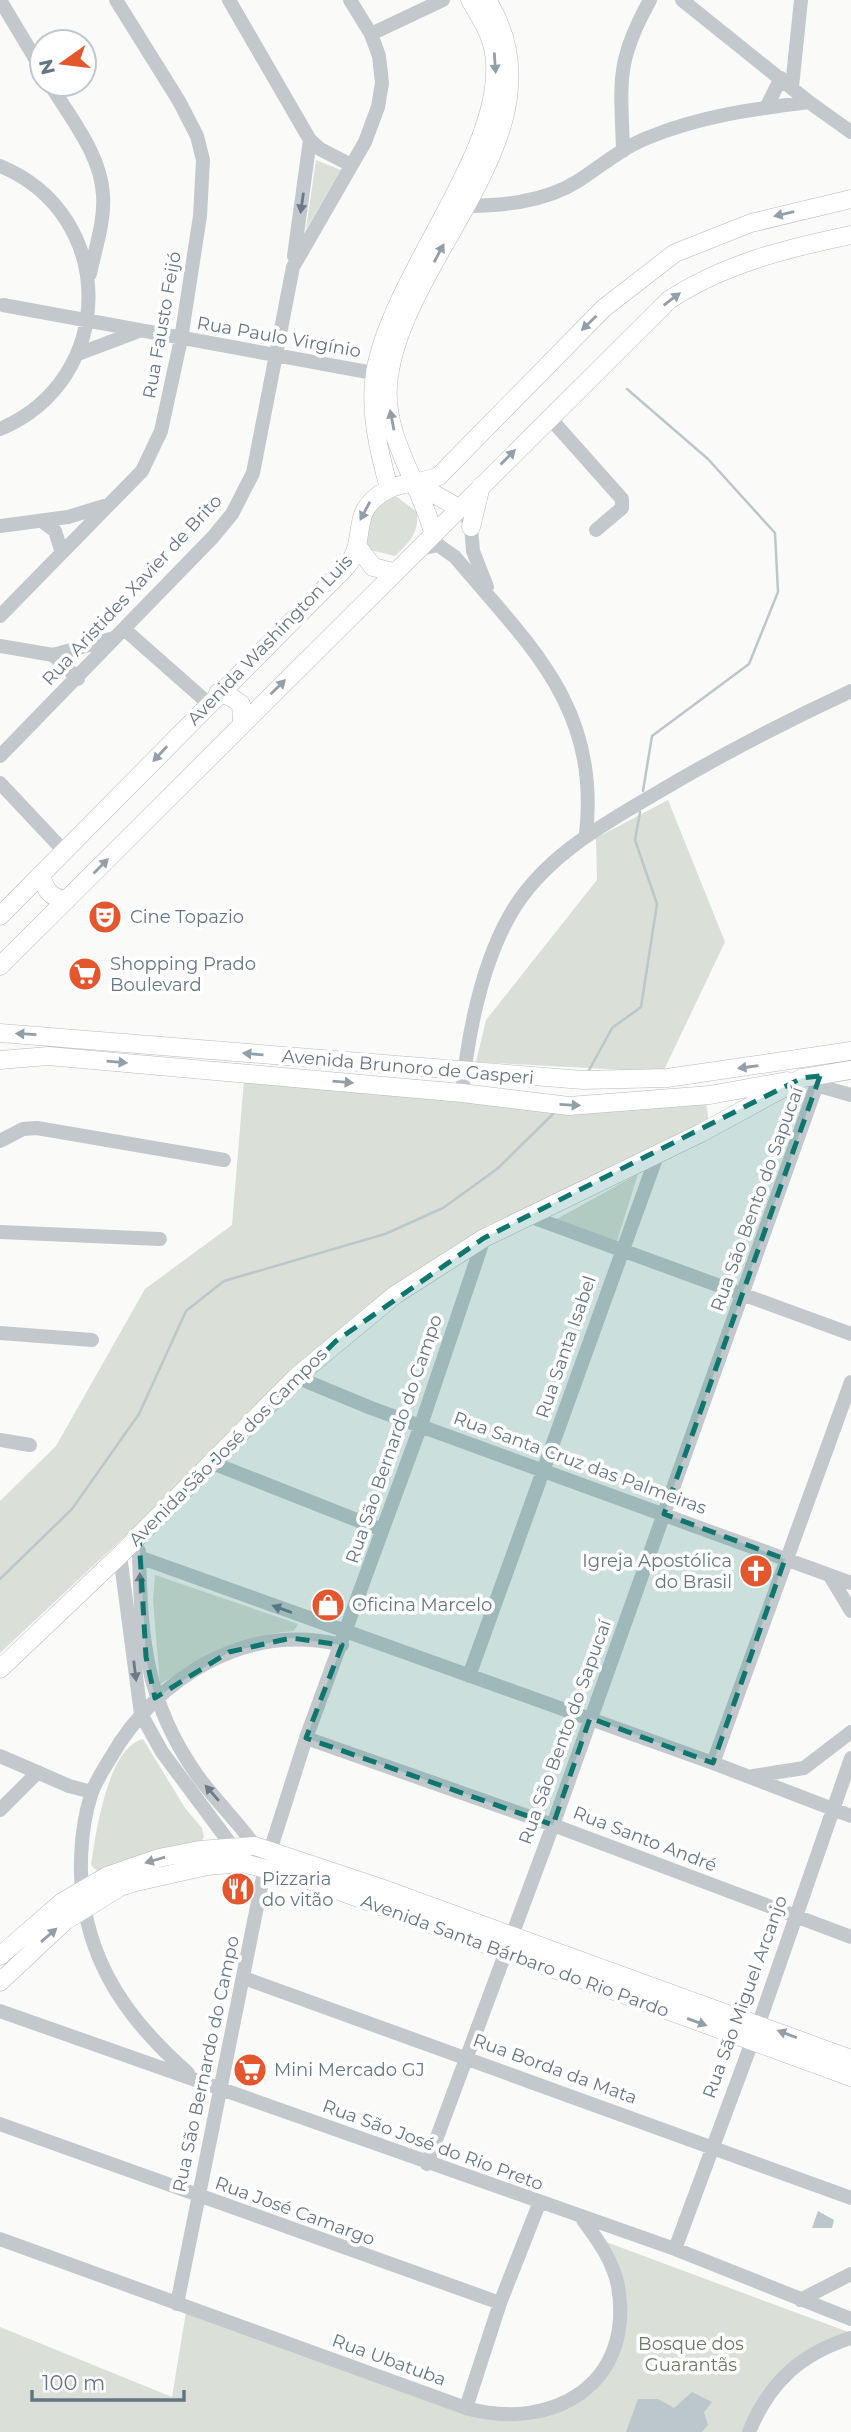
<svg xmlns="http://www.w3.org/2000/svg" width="851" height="2432" viewBox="0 0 851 2432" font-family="Montserrat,sans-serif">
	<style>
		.green { fill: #dadfd7 }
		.water { fill: #bbc7cb }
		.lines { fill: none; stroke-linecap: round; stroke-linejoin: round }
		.stream { stroke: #bbc7cb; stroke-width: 2.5 }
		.major-casing { stroke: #b5babe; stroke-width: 19 }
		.minor { stroke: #c3c8cc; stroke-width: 14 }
		.major { stroke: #fff; stroke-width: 18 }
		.oneway { fill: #939fa8 }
		.oneway2 { fill: #6a7a87 }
		.marked { fill: #0f766e; fill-opacity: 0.2; stroke: #0f766e; stroke-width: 5; stroke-dasharray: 14 9; stroke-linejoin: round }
		.labels { text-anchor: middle; stroke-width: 7; stroke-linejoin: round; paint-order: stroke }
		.street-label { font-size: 18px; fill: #657683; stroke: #fff }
		.poi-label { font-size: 18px; fill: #657683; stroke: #fff; text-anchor: start }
		.park-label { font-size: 18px; fill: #687a64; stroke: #fff }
	</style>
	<rect width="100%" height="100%" fill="#fafaf8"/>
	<path class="green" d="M316,160L341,170L306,229Z
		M397,497L417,512C419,533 410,542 395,556L370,550L364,534L366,515L386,498Z
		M668,800L725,942L663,1072L476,1062L486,1020L597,880L596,838Z
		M244,1080L579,1110L706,1101L709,1124L488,1225L337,1338L0,1653V1501L56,1446L145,1289L232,1225Z
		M638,1174L617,1241L555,1220Z
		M155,1575L298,1624L294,1631C244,1634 203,1660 160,1684L153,1600Z
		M143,1739L185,1808L202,1828L204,1837L200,1843L97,1871L91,1865C96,1834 107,1748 143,1739Z
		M590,2236L851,2333L776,2383L752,2432H0V2327L172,2397L186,2312L484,2415L564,2408L612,2353L614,2283Z"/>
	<path class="water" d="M818,2211L834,2220L832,2228H812Z
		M692,2392L712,2402L704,2412L708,2425L702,2432H626L638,2399H658L674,2408Z"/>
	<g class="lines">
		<path class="stream" d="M627,389L708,459L775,533L778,592L749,664L652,736L643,791
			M587,1074L612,1028L641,1007L657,904L635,840L640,812
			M0,1579L72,1509L139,1414L186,1311L224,1281L385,1234L443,1208L497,1169L554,1113"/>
		<defs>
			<path id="major" d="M415,483L457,507
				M389,488C379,452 369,411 375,373C391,275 509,146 494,53C491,33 480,17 470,0
				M471,527L481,486
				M433,532C419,480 380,433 389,376C407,251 568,128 487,0
				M358,547L373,567L393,572
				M218,693L231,697L241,704L242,722
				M41,874C45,890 50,898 67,900
				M0,916L346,567C370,539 346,512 387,490C403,481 422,484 439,476L604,308L675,253L751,223L851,199
				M0,966L669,300C723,264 788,248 851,235
				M0,1033L583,1080L667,1078L851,1051
				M0,1060L48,1056L462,1093L569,1106L710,1095L787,1081
				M0,1669L120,1555L296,1377L395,1295L484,1238L701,1133L802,1078L851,1070
				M0,1956L62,1902L107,1876L159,1858L199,1850L255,1846L378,1887L851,2059
				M0,1982L65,1921L120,1887L136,1882L207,1866L243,1863L309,1880L851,2077"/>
		</defs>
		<use href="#major" class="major-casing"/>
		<path class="minor" d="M0,0L42,70
			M229,0L310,140L320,149L351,165
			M682,0L809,102L851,132
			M371,34L443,0
			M50,84C70,118 101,154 103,195C105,221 95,249 90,274
			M792,87L801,0
			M766,108L781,78
			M623,151C621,82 615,63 650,0
			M0,166C119,215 117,380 0,429
			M459,206C500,206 543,203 578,181C601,166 622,148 647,138C700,116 753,109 809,102
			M294,256L310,140
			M3,305L384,375
			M78,354L139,331
			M549,417L622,499V508L596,530
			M468,520L471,527L473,551L487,587
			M43,522L55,531L62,553
			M0,526L68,517L104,506
			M416,550L438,545L455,557C530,646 600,707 586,834
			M0,616L142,471L161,431L181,339L200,216L203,160L197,136L179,101L116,0
			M124,629L208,703
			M0,646L53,655L114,638
			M53,655L78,679
			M0,756L213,537L232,514L253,473L293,267L365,142L378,107L382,83L379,56L371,34L350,0
			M0,783L63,850
			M819,1086L851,1095
			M462,1093C468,1034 480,968 510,915C541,860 597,828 650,797C715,758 782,723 851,691
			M0,1141L23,1129L37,1128L224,1160
			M526,1215L851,1334
			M0,1232L160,1239
			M0,1333L92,1340
			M296,1377L371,1408L851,1583
			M0,1440L30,1445
			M210,1462L382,1530
			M139,1551C141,1639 145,1701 197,1775C215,1800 237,1821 255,1846
			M120,1555L141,1714L162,1752L232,1846
			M139,1557L713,1763L851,1816
			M830,1576L851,1611
			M469,1676L659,1150
			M306,1738L553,1825L851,1937
			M0,1756L69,1786L92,1792
			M713,1763L851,1382
			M753,1776L804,1768L851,1732
			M0,1810L38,1772
			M244,1978L851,2198
			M0,2011L675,2249L851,2319
			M188,2073C137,2028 98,1979 85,1911C78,1875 80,1830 91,1795C95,1782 104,1769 111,1757C158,1676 247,1622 342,1645
			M0,2124L500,2303
			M427,2164L553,1825L820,1076
			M0,2239L466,2408C553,2432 635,2384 618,2286C613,2261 598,2240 583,2220
			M675,2249L759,2023L851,1758
			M800,2300L851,2274
			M177,2304L265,1867L306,1738L421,1425L484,1238
			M466,2408L500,2303L539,2204
			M749,2432C769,2383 800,2354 851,2338"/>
		<use href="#major" class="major"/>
	</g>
	<defs><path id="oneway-solid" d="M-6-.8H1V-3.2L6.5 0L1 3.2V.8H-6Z" transform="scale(1.75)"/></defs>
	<g class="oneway">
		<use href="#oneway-solid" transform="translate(495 63) rotate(86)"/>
		<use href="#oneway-solid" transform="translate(784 214) rotate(167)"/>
		<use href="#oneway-solid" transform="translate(439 253) rotate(-62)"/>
		<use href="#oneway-solid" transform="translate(672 299) rotate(-37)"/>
		<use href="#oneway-solid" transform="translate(589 323) rotate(136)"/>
		<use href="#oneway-solid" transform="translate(392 420) rotate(-101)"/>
		<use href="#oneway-solid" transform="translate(508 457) rotate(-45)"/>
		<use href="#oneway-solid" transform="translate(365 511) rotate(118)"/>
		<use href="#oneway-solid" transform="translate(278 687) rotate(-44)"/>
		<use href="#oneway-solid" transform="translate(160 754) rotate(133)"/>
		<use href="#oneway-solid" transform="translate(101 866) rotate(-45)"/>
		<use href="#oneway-solid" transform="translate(26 1034) rotate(-177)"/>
		<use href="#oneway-solid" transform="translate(253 1054) rotate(-175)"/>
		<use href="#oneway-solid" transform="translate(117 1062) rotate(5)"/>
		<use href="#oneway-solid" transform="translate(748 1067) rotate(172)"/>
		<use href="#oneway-solid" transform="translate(343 1082) rotate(5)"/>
		<use href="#oneway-solid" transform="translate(570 1105) rotate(3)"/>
		<use href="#oneway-solid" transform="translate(155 1860) rotate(164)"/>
		<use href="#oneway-solid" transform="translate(49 1935) rotate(-41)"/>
		<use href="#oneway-solid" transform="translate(697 2022) rotate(20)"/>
		<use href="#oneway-solid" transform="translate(787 2034) rotate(-159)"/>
	</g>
	<g class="oneway2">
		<use href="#oneway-solid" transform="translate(302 203) rotate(98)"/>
		<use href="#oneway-solid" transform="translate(140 1583) rotate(-91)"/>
		<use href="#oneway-solid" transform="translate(282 1609) rotate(-160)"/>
		<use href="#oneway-solid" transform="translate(135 1671) rotate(83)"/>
		<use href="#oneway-solid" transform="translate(212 1793) rotate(-131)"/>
	</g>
	<path class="marked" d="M820,1076L664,1514L785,1559L713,1763L590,1718L553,1825L306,1738L342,1645L291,1638L229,1652L155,1698L146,1657L139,1535L336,1341L484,1238L802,1078Z"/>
	<defs>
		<symbol id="theatre-disc" viewBox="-11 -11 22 22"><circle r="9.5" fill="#e4572e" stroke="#fff"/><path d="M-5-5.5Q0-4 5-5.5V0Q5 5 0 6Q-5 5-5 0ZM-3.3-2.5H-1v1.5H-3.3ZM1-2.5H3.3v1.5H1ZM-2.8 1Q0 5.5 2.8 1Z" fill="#fff"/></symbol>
		<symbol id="supermarket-disc" viewBox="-11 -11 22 22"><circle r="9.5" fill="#e4572e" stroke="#fff"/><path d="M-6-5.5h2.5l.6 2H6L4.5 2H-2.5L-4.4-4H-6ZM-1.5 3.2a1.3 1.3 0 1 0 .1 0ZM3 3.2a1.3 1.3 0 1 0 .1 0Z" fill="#fff"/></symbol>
		<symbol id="church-disc" viewBox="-11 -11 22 22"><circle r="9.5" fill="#e4572e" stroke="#fff"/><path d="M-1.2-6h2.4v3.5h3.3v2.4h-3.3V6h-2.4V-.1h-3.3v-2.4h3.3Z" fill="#fff"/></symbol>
		<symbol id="shop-disc" viewBox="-11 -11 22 22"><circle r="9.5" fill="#e4572e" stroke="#fff"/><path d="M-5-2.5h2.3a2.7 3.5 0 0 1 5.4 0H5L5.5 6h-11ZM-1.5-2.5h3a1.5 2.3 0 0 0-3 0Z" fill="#fff"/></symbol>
		<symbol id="restaurant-disc" viewBox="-11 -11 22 22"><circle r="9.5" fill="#e4572e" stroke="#fff"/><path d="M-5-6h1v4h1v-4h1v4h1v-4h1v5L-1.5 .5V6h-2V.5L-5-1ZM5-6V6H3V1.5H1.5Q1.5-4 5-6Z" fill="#fff"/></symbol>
	</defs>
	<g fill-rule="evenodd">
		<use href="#theatre-disc" x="86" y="898" width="38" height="38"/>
		<use href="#supermarket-disc" x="66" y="955" width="38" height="38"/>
		<use href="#church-disc" x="737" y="1552" width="38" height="38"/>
		<use href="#shop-disc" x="309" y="1586" width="38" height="38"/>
		<use href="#restaurant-disc" x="219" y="1870" width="38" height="38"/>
		<use href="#supermarket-disc" x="231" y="2051" width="38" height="38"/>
	</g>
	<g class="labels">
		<g class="street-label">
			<text transform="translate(162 325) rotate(-80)" y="6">Rua Fausto Feijó</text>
			<text transform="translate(279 337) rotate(10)" y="6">Rua Paulo Virgínio</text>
			<text transform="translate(132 590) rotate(-47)" y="6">Rua Aristides Xavier de Brito</text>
			<text transform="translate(270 640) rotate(-46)" y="6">Avenida Washington Luis</text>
			<text transform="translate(408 1067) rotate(5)" y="6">Avenida Brunoro de Gasperi</text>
			<text transform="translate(757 1199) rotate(-70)" y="6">Rua São Bento do Sapucaí</text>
			<text transform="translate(566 1347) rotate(-71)" y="6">Rua Santa Isabel</text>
			<text transform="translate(394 1439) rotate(-71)" y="6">Rua São Bernardo do Campo</text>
			<text transform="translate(228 1447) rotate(-45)" y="6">Avenida São José dos Campos</text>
			<text transform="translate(580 1463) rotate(20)" y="6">Rua Santa Cruz das Palmeiras</text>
			<text transform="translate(565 1732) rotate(-70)" y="6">Rua São Bento do Sapucaí</text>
			<text transform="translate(645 1839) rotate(21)" y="6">Rua Santo André</text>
			<text transform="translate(515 1956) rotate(20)" y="6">Avenida Santa Bárbaro do Rio Pardo</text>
			<text transform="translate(745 1997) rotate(-70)" y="6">Rua São Miguel Arcanjo</text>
			<text transform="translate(206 2064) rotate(-78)" y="6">Rua São Bernardo do Campo</text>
			<text transform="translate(555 2069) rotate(20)" y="6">Rua Borda da Mata</text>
			<text transform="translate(433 2145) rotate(20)" y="6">Rua São José do Rio Preto</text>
			<text transform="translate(295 2211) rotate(20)" y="6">Rua José Camargo</text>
			<text transform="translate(389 2360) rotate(20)" y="6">Rua Ubatuba</text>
		</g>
		<g class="poi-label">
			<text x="130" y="923">Cine Topazio</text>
			<text x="110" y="970">Shopping Prado<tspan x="110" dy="21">Boulevard</tspan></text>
			<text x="732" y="1567" text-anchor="end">Igreja Apostólica<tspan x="732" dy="21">do Brasil</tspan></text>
			<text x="352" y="1611">Oficina Marcelo</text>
			<text x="262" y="1885">Pizzaria<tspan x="262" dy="21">do vitão</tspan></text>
			<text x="274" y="2076">Mini Mercado GJ</text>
		</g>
		<g class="park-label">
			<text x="691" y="2350">Bosque dos<tspan x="691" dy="21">Guarantãs</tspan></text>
		</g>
	</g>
	<g transform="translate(63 63) rotate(256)"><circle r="33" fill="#ffffff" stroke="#c1c8cd" stroke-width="2"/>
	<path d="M0-5L12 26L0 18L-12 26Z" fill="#e4572e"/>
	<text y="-10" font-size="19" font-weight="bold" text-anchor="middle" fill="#657683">N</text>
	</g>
	<path d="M32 2390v10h152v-10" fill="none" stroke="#657683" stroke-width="3.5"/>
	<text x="42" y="2390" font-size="21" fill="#657683" stroke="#ffffff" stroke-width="5" paint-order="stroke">100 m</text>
</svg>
